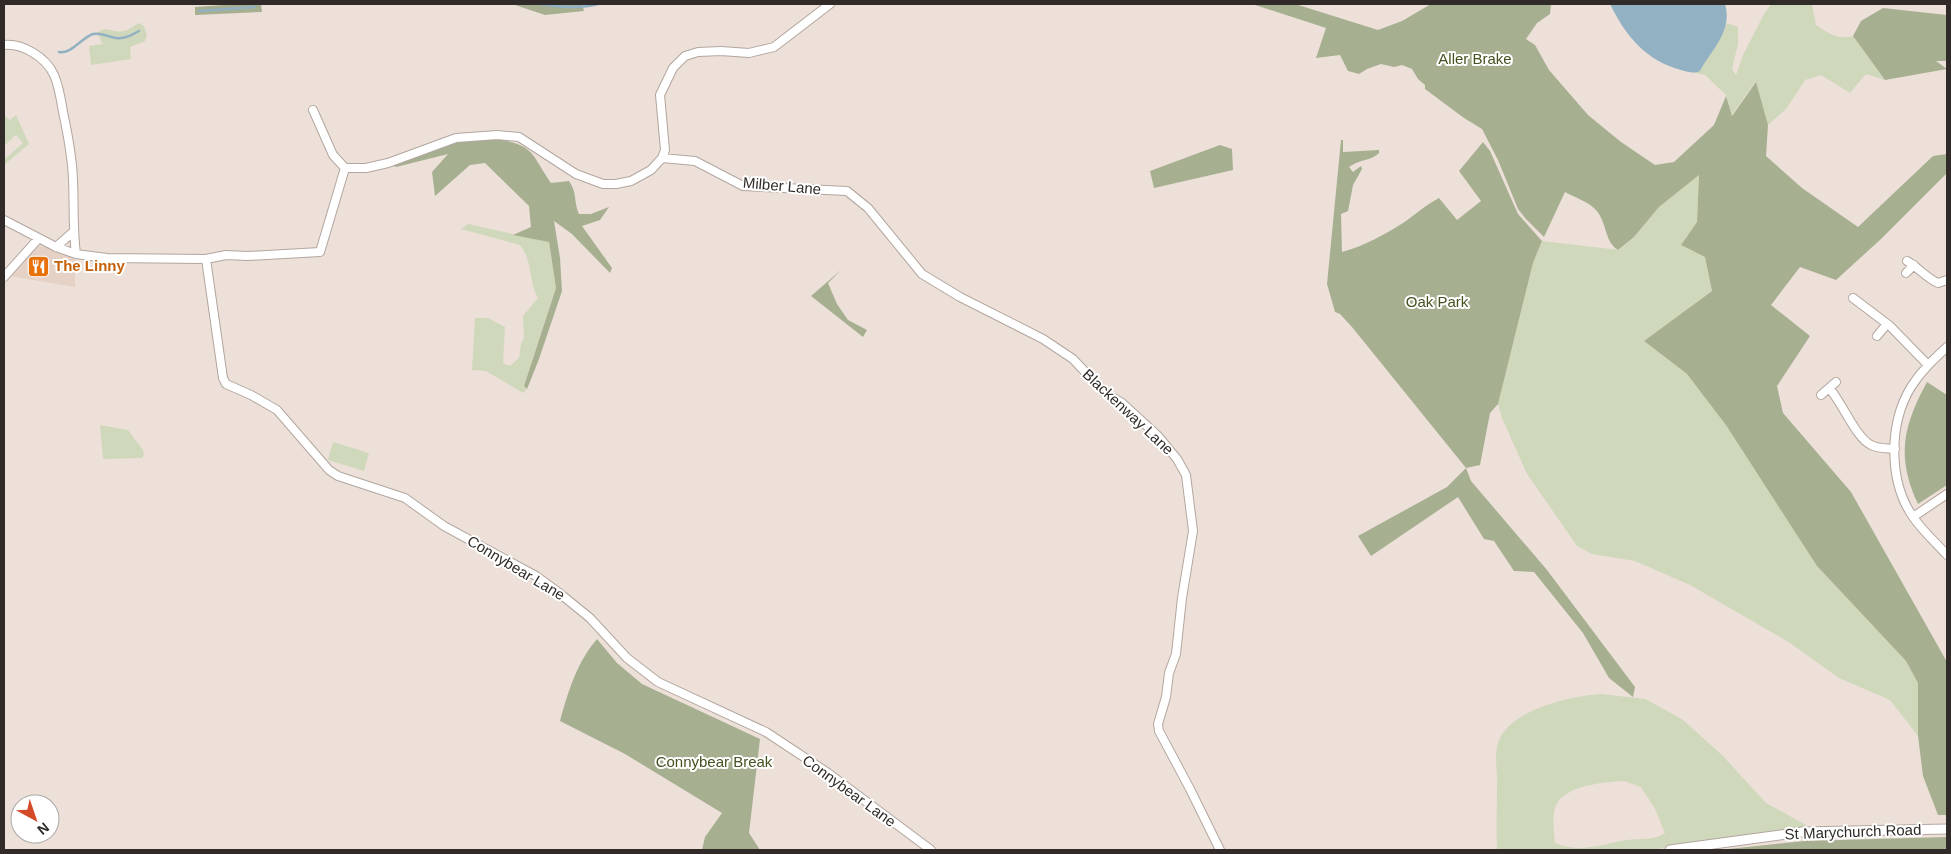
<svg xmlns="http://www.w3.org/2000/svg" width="1951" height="854" viewBox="0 0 1951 854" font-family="Helvetica,sans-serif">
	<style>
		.built { fill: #e5d1c6 }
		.green { fill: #d0d8bc; fill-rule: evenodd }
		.forest { fill: #a7af91 }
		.water { fill: #92b2c3 }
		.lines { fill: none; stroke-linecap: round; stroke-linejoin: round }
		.stream { stroke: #92b2c3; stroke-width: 2.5 }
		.minor-casing { stroke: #b2a69f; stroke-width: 10 }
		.tertiary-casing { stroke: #b2a69f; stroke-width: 11 }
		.minor { stroke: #fff; stroke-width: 8 }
		.tertiary { stroke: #fff; stroke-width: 9 }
		.labels { text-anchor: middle; stroke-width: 4; stroke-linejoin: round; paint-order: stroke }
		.park-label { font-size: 15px; fill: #465120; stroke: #fff }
		.street-label { font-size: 15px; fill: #302b28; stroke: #fff }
		.food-label { font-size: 15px; font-weight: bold; fill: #c56008; stroke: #fff; text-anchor: start }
	</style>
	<rect width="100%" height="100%" fill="#ece0d8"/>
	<path class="built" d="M37,245L49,248L75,258V287L9,276Z"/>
	<path class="green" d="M1771,4H1812L1816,25C1828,33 1838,40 1853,36L1885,80L1866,74L1850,93L1821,75L1805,80L1787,108L1768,125L1755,82L1731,116L1726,95L1705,75L1691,72L1700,71L1720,39L1727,23L1738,27V44L1732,69L1736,75L1743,55L1763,16Z
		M139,23L144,26L147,35L145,41L130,47L131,59L91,65L89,46L103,44L97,33C107,24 113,34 124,31C129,30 134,25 139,23Z
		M16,115L29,144L4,165V160L23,143L16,135L4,146V116L10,120Z
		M1699,175L1697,222L1681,245L1705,257L1712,291L1644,341L1687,374L1732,431L1817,566L1906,661L1918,683V736L1890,700L1839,678L1787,641L1690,585L1635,561L1592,554L1577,546L1527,474L1502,418L1498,404L1533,263L1542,241L1619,250L1634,237L1659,207Z
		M468,224L549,242L556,288L524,386L527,389L523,393L486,371L472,370L475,318H488L505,327L503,363L510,366L519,358L521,344L524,338L523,316L538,298C528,281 533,260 520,245L461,229Z
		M100,425L128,430L143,450L144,455L142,458L103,459Z
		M333,442L369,453L364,471L328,460Z
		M1601,694L1645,699L1682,719L1722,755L1766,803L1806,825V829L1764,836H1735L1699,844L1648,850H1497C1496,828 1497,807 1497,785C1498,768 1492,752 1501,736C1517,708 1572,696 1601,694ZM1624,781L1641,787L1655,809L1665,833C1653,841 1641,838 1627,840C1601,844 1581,854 1555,843C1554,833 1552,818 1555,808C1562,785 1605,782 1624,781Z"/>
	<path class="forest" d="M238,4H261L262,12L195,15V7Z
		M512,4H582L584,11L545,15Z
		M1252,4H1295L1378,30L1402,21L1431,4H1551L1550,14L1537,23L1526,39L1535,45L1549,70L1588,115L1621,142L1655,165L1674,162L1714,125L1726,96L1732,116L1756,82L1768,125L1766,156L1802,188L1858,227L1933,156L1947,154V173L1881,239L1836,280L1800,267L1771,305L1810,336L1777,386L1783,413L1851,492L1947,662V815H1938L1923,776L1918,736V683L1906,661L1817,566L1726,425L1687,374L1644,341L1712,291L1705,257L1681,245L1697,222L1699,175L1659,207L1634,237L1618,250C1604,241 1607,222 1596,210C1589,202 1574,197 1565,192L1544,237L1526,219L1518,209L1498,160L1482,129L1464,118L1425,89V85L1418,79L1412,69L1402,65L1394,67L1381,64L1367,69L1359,74L1348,71L1340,55L1316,58L1326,28Z
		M1883,8L1947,15V61H1936L1947,69L1885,80L1853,36L1861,21Z
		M496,139C535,145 531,154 551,183L569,181C578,195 573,199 579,214H591L609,207L600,220L582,226L612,268L610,273L572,234L554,221L560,258L562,291L539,359L527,389L524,386L556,288L549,242L513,235L531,227L529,206L485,163L470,165L435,196L432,172L448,154L396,167L392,165L458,141Z
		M1341,140H1343V152L1379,150V153C1373,160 1358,160 1349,167L1353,172L1361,166L1362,169L1353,185L1348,211L1341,214L1342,252C1364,246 1384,235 1403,223C1416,214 1426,205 1439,198L1457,220L1481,201L1459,171L1483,142L1490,151L1518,214L1542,241L1533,263L1498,404L1490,413L1480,465L1466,468L1471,481L1547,570L1635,687L1633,697L1609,678L1583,633L1534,572L1514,571L1494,541L1484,539L1458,497L1371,556L1358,536L1447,487L1466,468L1352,327L1340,314L1335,312L1327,284Z
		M1220,145L1232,149L1233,170L1154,188L1150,171Z
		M841,270L828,283L837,304L848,320L867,330L863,337L811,296Z
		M1927,382L1947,395V485L1918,504C1896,457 1903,426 1927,382Z
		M597,639L617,663L642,684L760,739L749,833L760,850H702L705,837L722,813L625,754L560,721C568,692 577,662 597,639Z
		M1947,837V850H1719L1804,841Z"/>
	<path class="water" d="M1610,4H1725C1733,31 1712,49 1700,71C1694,74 1688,72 1681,70C1646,61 1625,35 1610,4Z"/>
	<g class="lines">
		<path class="stream" d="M539,4C558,7 580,9 598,4
			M199,11L255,7
			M59,52C72,54 81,38 93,34C101,32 108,37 116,38C125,39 132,35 139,31"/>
		<defs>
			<path id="minor" d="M4,45C22,43 46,57 54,75C59,86 61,100 63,112C67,130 70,147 72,165C75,195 72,224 76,254
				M313,110L333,155L345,168H366L388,163L456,138L497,135L519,137L576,174L603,184H616L631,181L651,170L662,158L665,150L660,95L673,68L685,56L698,52L721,51L749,53L774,47L830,4
				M662,158L695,161L743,186L847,191L868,208L922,274L960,297L1043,339L1073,359L1104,392L1122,403L1158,436L1177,459L1186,475L1193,531L1182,598L1176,654L1169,673L1166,697L1158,724L1159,731L1190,789L1220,850
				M4,220L56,247L76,254L107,258L206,259L226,255L248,256L320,252L345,168
				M56,247L73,232
				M206,259L223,378L226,384L251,395L277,410L329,470L338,476L405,498L444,526L536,576L558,592L590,618L627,658L658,682L766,732L828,773L931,850
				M1907,261C1918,267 1926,278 1938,283L1947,280
				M1906,273L1914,265
				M4,277L38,239
				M1853,298L1890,326L1928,365
				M1877,336L1887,324
				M1947,347C1934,359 1921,371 1911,387C1888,425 1888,485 1916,521C1925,533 1937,544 1947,555
				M1829,388C1842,402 1856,438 1871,445C1878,449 1887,448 1895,449
				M1821,395L1836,382
				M1913,517L1947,494"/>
			<path id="tertiary" d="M1670,850L1802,832L1947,829"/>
		</defs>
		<use href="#minor" class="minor-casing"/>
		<use href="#tertiary" class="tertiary-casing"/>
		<use href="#minor" class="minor"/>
		<use href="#tertiary" class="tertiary"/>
	</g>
	<defs>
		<symbol id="restaurant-square" viewBox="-11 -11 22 22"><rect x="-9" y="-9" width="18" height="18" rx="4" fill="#e8710a" stroke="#fff"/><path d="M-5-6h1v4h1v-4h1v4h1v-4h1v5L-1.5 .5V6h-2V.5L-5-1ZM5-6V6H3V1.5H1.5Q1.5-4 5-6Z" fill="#fff"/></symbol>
	</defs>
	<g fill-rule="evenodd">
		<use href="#restaurant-square" x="26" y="254" width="25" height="25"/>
	</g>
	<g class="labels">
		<g class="park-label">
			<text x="1475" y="64">Aller Brake</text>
			<text x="1437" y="307">Oak Park</text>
			<text x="714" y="767">Connybear Break</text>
		</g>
		<g class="street-label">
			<text transform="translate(782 186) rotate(5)" y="5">Milber Lane</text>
			<text transform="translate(1128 412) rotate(43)" y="5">Blackenway Lane</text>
			<text transform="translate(516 568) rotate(31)" y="5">Connybear Lane</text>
			<text transform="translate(849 791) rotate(36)" y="5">Connybear Lane</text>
			<text transform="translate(1853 832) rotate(-2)" y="5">St Marychurch Road</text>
		</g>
		<g class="food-label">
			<text x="54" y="271">The Linny</text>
		</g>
	</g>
	<rect width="1951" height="854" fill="none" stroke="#302b28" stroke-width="10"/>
	<g transform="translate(35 819) rotate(140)"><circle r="24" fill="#ffffff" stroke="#acaaa9"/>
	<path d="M0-4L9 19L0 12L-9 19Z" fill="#d54b29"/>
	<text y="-8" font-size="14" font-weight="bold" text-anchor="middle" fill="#302b28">N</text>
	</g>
</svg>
